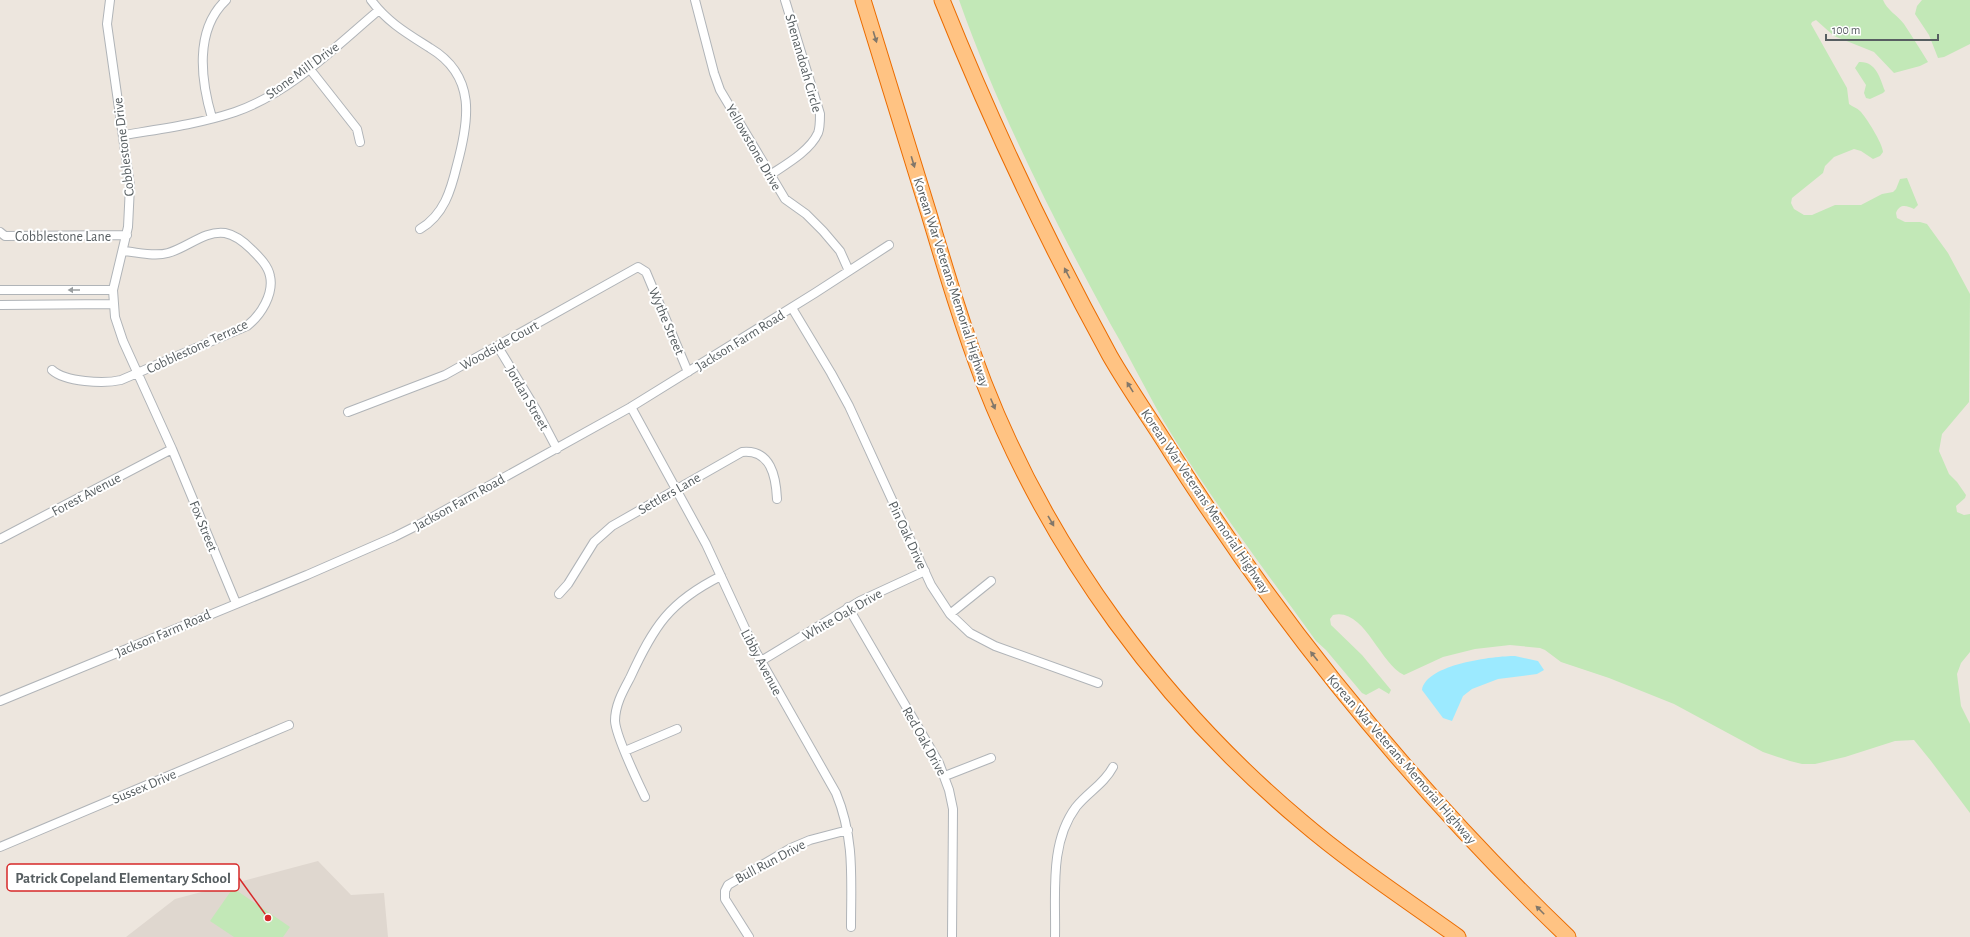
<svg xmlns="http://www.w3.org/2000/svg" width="1970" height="937" viewBox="0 0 1970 937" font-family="'Alegreya Sans',sans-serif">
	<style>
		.education { fill: #dfd7cf }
		.green { fill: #c2e8b7 }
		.water { fill: #9ceaff }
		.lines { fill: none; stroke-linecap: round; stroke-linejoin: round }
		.minor-casing { stroke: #b0b4b8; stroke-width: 10 }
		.motorway-casing { stroke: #eb6c00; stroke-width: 17 }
		.minor { stroke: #fff; stroke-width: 8 }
		.motorway { stroke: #ffc383; stroke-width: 15 }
		.oneway { fill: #81776a }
		.oneway2 { fill: #9a9ea0 }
		.labels { text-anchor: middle; stroke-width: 4; stroke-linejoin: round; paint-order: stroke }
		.street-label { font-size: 14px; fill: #575e61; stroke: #fff }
		.leader { fill: none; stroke: #d62828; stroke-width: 1.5 }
		.callout-dot { fill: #d62828; stroke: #fff; stroke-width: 1.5 }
		.callout { fill: #fff; stroke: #d62828; stroke-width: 1.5 }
		.callout-label { font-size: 15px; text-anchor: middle; font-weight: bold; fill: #575e61 }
	</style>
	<rect width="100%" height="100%" fill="#ede6de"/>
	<path class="education" d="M318,861L351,895L384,893L388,937H126L175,899Z"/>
	<path class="green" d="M959,0H1883C1887,10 1897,15 1904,24C1912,36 1920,49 1928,62L1920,66L1894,73L1874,52L1834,36L1816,20L1812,22L1811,24L1847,88L1849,104C1853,107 1857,108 1860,111C1866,117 1883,144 1883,152L1880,156L1873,159L1861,151L1854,149L1834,157L1825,166L1823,173L1792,198L1791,203L1794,209L1804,215H1812L1835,205H1861L1882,194L1893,192L1896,189L1900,179L1907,178L1918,205L1914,209C1907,206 1900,203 1896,213L1897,218L1905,222H1920L1927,224L1948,253L1970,294L1969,402L1942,434L1939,451L1949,474L1957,482L1966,495L1965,498L1956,506L1957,512L1964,515L1970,514V652L1961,663L1957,674L1961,706L1970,724V813L1931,761L1914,740L1895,741L1845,757L1815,764H1802L1790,761L1763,752L1674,704L1609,678L1561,662L1545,650L1540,648L1510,645L1475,649L1443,657L1404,675C1379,663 1364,607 1333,615L1330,619L1331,625L1362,655L1391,690L1389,694L1379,688L1366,695L1362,693L1326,650L1316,641C1267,573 1216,506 1172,435C1150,399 1132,361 1111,325C1054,220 999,113 959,0Z
		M1922,0H1970V44L1944,57L1938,58L1929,35L1915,14L1917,6Z
		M1859,62C1876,61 1880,78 1885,91L1883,93L1870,99L1866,98L1864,93L1866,85L1855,68Z
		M233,888L290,927L283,937H234L210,921Z"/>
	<path class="water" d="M1515,656L1538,661L1544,670L1537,674L1498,679L1472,689L1463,696L1452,721L1443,718L1422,690C1426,664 1494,656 1515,656Z"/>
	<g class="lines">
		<defs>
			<path id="minor" d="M110,0L107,24L130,186L128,227L113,290L115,317L123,341L172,449L236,603
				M371,0C387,22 408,34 430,48C477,76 469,121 457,165C451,190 444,215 420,229
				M695,0L714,73L720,90L785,199L806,214L823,231L840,251L849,271
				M309,68L357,129L360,142
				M212,118C201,81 194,30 226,0
				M124,135C161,129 199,124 235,112C290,93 335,47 379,10
				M770,175C785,165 810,151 818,133C820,128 820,120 820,114L785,0
				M0,232L5,236L127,235
				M0,290H113
				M0,305L113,304
				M792,308L831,373L849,406L931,585L950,614L970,633L995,646L1098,683
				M498,347L537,411L557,449
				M52,370C65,382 104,384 121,380L247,326C261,315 274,294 270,276C268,265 258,256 251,249C244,242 235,235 225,233C205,230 187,248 168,253C154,257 137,252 123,251
				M631,407L706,544L756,652L836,793C855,839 851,879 851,927
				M348,412L445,375L638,267L646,272L688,372
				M0,539L172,449
				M559,594L568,584L594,542L612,526L742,452C771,449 776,477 777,499
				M848,607L939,763L949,790L953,809L952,937
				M950,614L991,581
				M761,661L860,601L925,571
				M0,701L307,575L394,537L420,524L631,407L815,293L889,245
				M625,751L677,729
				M945,776L991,758
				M645,797C637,780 616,737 615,721C615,705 623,691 630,678C654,626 669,602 721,576
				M0,847L289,725
				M749,937L725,899V891L728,885L791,848L810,840L848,830
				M1055,937C1056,894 1049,843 1076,807C1088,792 1104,784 1113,767"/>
			<path id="motorway" d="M863,0C885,71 907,143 929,214C946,271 963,328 984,383C1050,552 1163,705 1301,821C1350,863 1405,899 1458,937
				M942,0C991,122 1047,241 1110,356C1129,389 1151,420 1171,452C1283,629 1417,792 1568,937"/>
		</defs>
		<use href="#minor" class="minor-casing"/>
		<use href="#motorway" class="motorway-casing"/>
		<use href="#minor" class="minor"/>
		<use href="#motorway" class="motorway"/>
	</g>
	<defs><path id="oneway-solid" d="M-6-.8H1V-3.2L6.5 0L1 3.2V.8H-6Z"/></defs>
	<g class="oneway">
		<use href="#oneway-solid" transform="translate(875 37) rotate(73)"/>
		<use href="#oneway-solid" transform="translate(913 162) rotate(73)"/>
		<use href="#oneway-solid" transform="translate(1067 273) rotate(-118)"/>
		<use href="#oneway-solid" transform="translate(1130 387) rotate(-122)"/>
		<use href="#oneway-solid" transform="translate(993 404) rotate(67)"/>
		<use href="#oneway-solid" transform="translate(1051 521) rotate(60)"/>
		<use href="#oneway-solid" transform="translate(1314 656) rotate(-128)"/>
		<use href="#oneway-solid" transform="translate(1540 910) rotate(-135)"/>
	</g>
	<use class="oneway2" href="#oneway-solid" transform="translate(74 290) rotate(180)"/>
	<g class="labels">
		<g class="street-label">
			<text transform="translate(804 63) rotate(74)" y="5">Shenandoah Circle</text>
			<text transform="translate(302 70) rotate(-36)" y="5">Stone Mill Drive</text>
			<text transform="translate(123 147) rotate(-97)" y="5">Cobblestone Drive</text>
			<text transform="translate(754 147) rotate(60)" y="5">Yellowstone Drive</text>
			<text x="63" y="241">Cobblestone Lane</text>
			<text transform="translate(952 282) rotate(72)" y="5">Korean War Veterans Memorial Highway</text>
			<text transform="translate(667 321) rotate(67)" y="5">Wythe Street</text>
			<text transform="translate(740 340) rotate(-32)" y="5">Jackson Farm Road</text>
			<text transform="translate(499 345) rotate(-29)" y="5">Woodside Court</text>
			<text transform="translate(197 346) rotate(-25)" y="5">Cobblestone Terrace</text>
			<text transform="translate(528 398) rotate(60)" y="5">Jordan Street</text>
			<text transform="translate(669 493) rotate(-30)" y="5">Settlers Lane</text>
			<text transform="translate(86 494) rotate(-28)" y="5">Forest Avenue</text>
			<text transform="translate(1206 501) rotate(56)" y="5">Korean War Veterans Memorial Highway</text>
			<text transform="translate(459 502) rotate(-29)" y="5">Jackson Farm Road</text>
			<text transform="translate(204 526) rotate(68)" y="5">Fox Street</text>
			<text transform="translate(908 535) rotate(65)" y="5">Pin Oak Drive</text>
			<text transform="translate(842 614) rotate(-30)" y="5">White Oak Drive</text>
			<text transform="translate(163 633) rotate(-23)" y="5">Jackson Farm Road</text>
			<text transform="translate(762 662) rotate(62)" y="5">Libby Avenue</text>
			<text transform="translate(925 741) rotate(61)" y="5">Red Oak Drive</text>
			<text transform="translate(1402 759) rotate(49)" y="5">Korean War Veterans Memorial Highway</text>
			<text transform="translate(144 786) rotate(-23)" y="5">Sussex Drive</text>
			<text transform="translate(770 861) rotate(-28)" y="5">Bull Run Drive</text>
		</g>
	</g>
	<path class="leader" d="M268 918L239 878"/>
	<circle class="callout-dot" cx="268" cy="918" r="4"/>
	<rect class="callout" x="7" y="864" width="232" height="27" rx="4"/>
	<g class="callout-label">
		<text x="123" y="883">Patrick Copeland Elementary School</text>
	</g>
	<path d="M1826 34v6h112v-6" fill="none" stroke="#575e61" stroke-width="2"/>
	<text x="1832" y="34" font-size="12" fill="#575e61" stroke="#ffffff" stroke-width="3" paint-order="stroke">100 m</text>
</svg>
